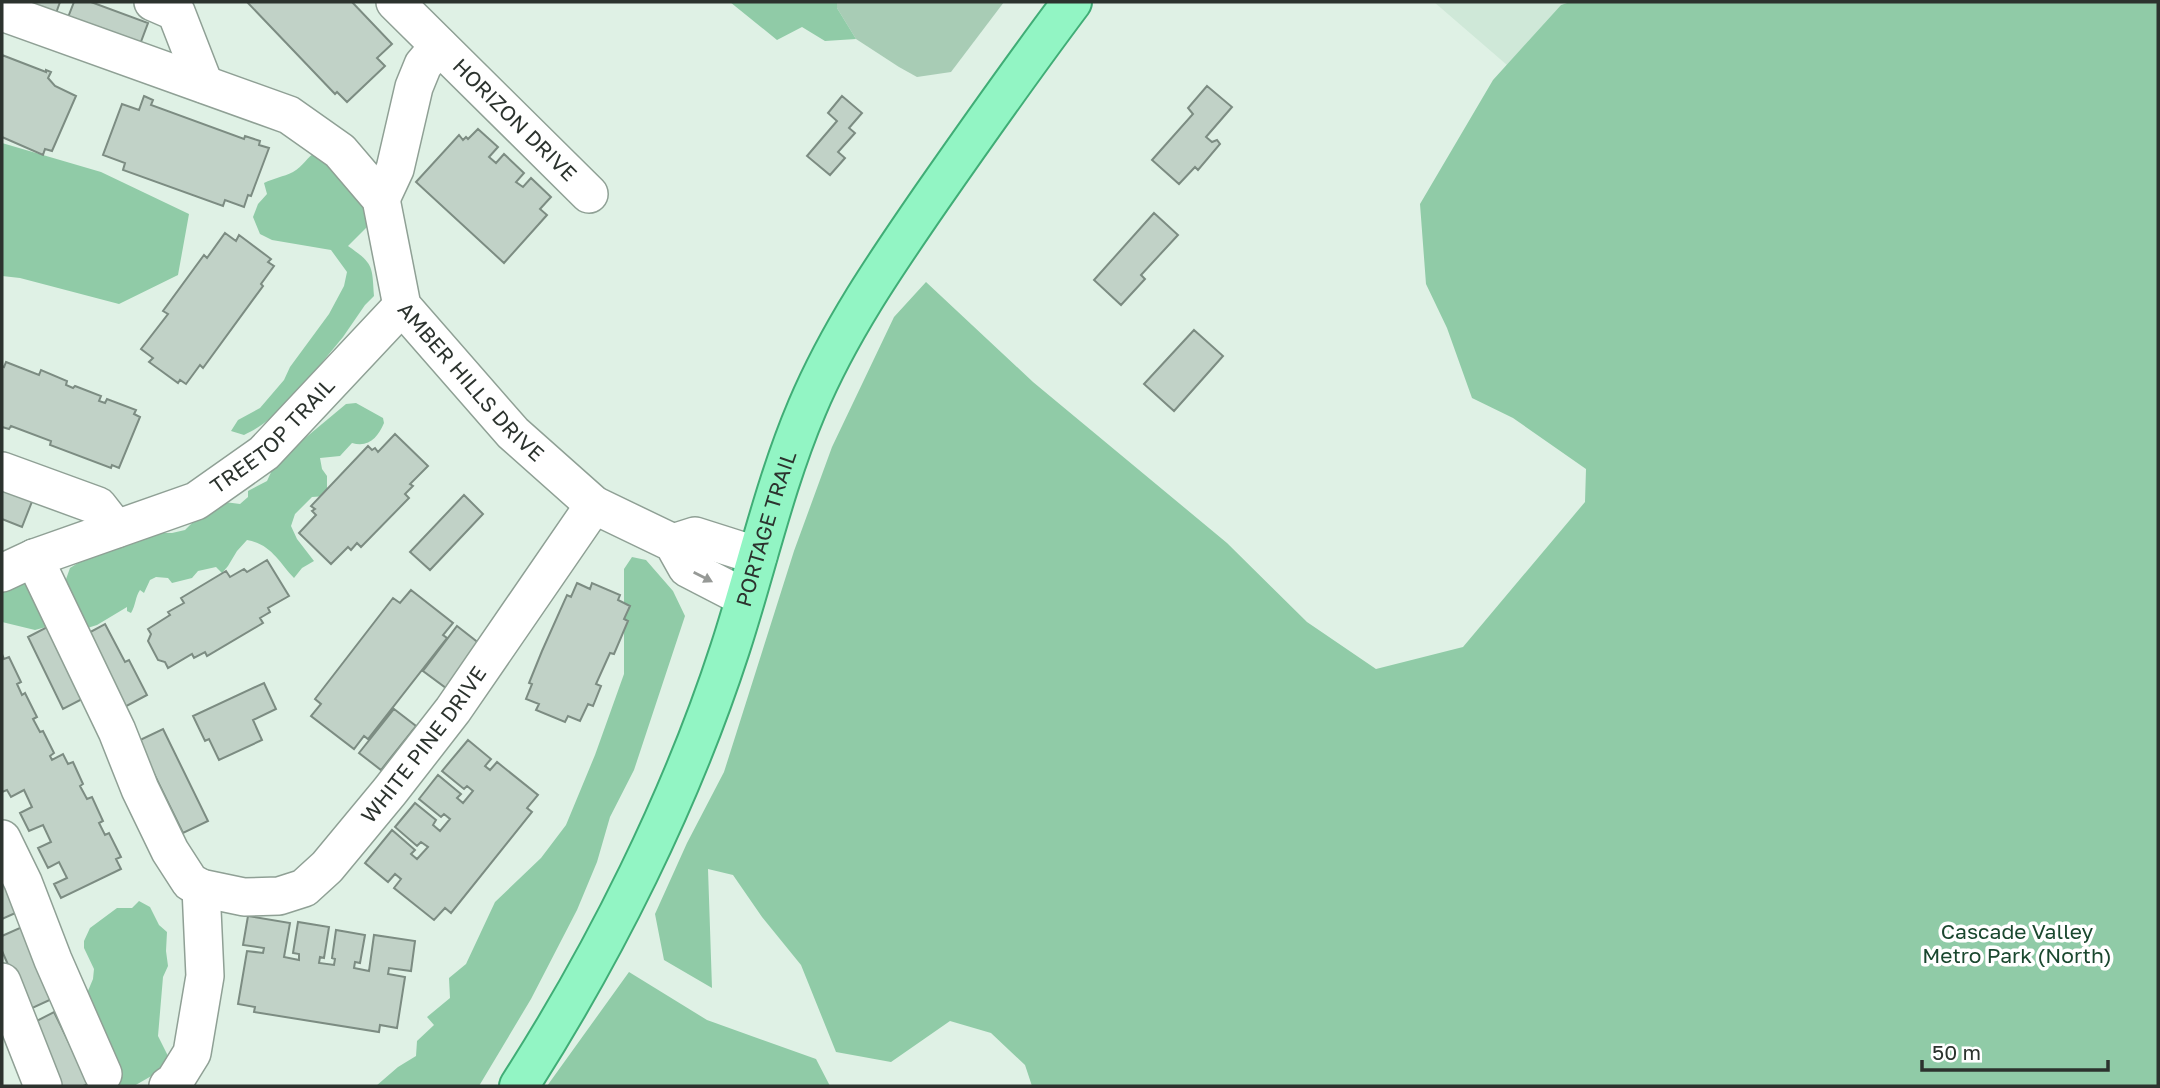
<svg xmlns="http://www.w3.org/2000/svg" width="2160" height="1088" viewBox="0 0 2160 1088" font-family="'Golos Text',sans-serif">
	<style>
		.built { fill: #cfe8d8 }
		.green { fill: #a8ccb5 }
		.forest { fill: #90cba7 }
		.building { fill: #c1d2c7; stroke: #7c8c82; stroke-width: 2 }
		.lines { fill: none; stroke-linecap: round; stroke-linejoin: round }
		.minor-casing { stroke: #8fa095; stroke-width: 40 }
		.major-casing { stroke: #40ad76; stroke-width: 42 }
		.minor { stroke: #fff; stroke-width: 37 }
		.major { stroke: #92f5c4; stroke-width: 38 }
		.oneway { fill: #969996 }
		.labels { text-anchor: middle; stroke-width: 7; stroke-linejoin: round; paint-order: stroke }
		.street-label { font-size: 21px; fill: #2c332e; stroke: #fff }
		.park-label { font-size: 21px; fill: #1a482f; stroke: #fff }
	</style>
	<rect width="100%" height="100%" fill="#dff1e5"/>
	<path class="built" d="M1434,2H1570L1561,5L1507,65Z"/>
	<path class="green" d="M837,2H1004L951,72L917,77L899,67L856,39L837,8Z"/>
	<path class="forest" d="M730,2H837V8L856,39L825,41L802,27L777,40Z
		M1570,2H2158V1086H1032L1025,1065L991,1033L950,1021L891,1062L836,1052L801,965L762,917L733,875L708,869L712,988L664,960L655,914L687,843L724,772L794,551L832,447L894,317L926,282L1033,382L1227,543L1307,622L1376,669L1463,647L1585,502L1586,469L1513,418L1472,398L1447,328L1426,284L1420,204L1493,80L1561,5Z
		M2,143L101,172L189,214L178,275L119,304L20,278L2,276Z
		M317,152L346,176L367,214L369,225L348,246C374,264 372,266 374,296L365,305L343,337L283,410C268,419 260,428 244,435L231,431L238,420L260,408L284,380L290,367L329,314L344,286L347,272L331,250L272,240L260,234L253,217L258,204L267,194L264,183C274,178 283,177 293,172C303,167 307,156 317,152Z
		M356,403L383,418L384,423C378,437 369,448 352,443L340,456L320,458L322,469L327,476V496L312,497L295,514L291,526L297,539L314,561L302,568L294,578C279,562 271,544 247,540L237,551L228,566L222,573L216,567L198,571L192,578L172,583L168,578L156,577L150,580L144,593L140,590C135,597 136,605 131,613L127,611V607L97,625L81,630L65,582L70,568L86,558L122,547L140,533H172L185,530L199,516L217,501L240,504L248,497V491L267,481L273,468L291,453L292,449L346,404Z
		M632,557L646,560L673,591L685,616L634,770L610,817L597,862L577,910L531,999L479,1086H376L398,1067L416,1056L417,1041L434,1025L427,1017L450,998L449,978L466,964L495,902L541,858L566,825L595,755L624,674V569Z
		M28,581L53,617L46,627L35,630L2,622V584Z
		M139,901L150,907L159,925L167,932L166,951L168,966L163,977L158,1036L169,1058L160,1071L134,1086H111L85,998L93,979L94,969L84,948V941L90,928L117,908H132Z
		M629,972L707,1020L816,1059L830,1086H547Z"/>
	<path class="building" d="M17,2H60L55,16Z
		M74,2H91L148,23L139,47L67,20Z
		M247,2H352L392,44L377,58L385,66L347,102L337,92L335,94Z
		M2,55L46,72V70L51,72L48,78L55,86L76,96L52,151L45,149L43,155L2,137Z
		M1207,86L1232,107L1206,137L1212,142L1217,140L1220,144L1198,170L1195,167L1179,184L1152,160L1193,114L1188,108Z
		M144,96L153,100L151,105L244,139L245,136L260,141L259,145L269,148L251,196L248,195L244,207L225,200L223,206L123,170L125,163L103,155L122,104L139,110Z
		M842,96L862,113L849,128L855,133L838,152L845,158L830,175L807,156L837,121L828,113Z
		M478,129L498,147L489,157L496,163L504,154L524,173L516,182L523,187L531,178L551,197L540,209L547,215L504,263L416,182L459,135L463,140L466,137L468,139Z
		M1154,213L1178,235L1141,275L1145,279L1121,305L1094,280Z
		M225,233L236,241L239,235L271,259L268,262L274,266L261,284L263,286L203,368L200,365L186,384L180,380L178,383L149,362L153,358L141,349L168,314L163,311L204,255L207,258Z
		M1194,330L1223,356L1174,411L1144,384Z
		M6,362L39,375L41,370L67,381L66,385L73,388L75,386L101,396L99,401L105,403L107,399L136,410L134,414L140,417L119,468L112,465L111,468L50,445L51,441L11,426L9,429L2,427V366L4,367Z
		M395,434L428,466L410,484L413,486L405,494L409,498L361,547L357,543L351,550L348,547L331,564L299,533L316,515L312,511L315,509L311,506L368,446L372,450L375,448L378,452Z
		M2,486L33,499L22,527L2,519Z
		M464,495L483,514L430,570L410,552Z
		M267,560L289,596L268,608L270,612L260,618L263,623L207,656L205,652L194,658L192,654L168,668L165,662L158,660L148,641L151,634L148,629L170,615L168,612L184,603L181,598L226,571L230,577L244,569L247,572Z
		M577,583L590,589L592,583L620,595L618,600L630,606L624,619L628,621L614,654L610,653L596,684L601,686L593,706L588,704L580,721L568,716L565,722L536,710L539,704L526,699L532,684L529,683L542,651L567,595L571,597Z
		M411,590L453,623L443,635L447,638L368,739L364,736L354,749L311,716L321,704L315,699L393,598L400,603Z
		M53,624L88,696L63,709L28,637Z
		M105,624L125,662L129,660L147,695L121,709L83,636Z
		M457,626L480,644L446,688L423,671Z
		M2,654L4,659L9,657L21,682L17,684L22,695L25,693L37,717L33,719L40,732L43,731L54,753L50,756L52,760L63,754L68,764L73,762L83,784L80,786L87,799L92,797L103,821L99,823L105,835L109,833L121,857L116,859L121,869L61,898L54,884L67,878L59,862L48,868L38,848L51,842L43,825L29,831L20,813L32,807L24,790L11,797L7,790L2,792Z
		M264,683L276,709L253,720L262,740L219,760L209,739L205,741L193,716Z
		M394,709L416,726L381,770L359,753Z
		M163,729L208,821L183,833L138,741Z
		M468,740L491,759L485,766L490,770L497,762L538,795L527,808L532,812L451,913L445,908L434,920L394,888L401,879L395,874L388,882L365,863L392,830L415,850L411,854L417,859L428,847L421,842L417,846L395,827L415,803L436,820L433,825L440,831L450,819L444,814L441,817L419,799L438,775L461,794L457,798L463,803L473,791L467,786L464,789L442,771Z
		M2,874L20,911L2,919Z
		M248,916L290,923L284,957L299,960V954L293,953L298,922L329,927L324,958L320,957L319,963L334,965L335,959L332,958L336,930L365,935L360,963L355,962L354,968L369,971L374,935L415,941L411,971L389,968L388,974L405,977L397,1028L380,1025L379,1032L254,1012L255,1007L238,1004L247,951L263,953L264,948L243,945Z
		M22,927L54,998L28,1010L2,951V936Z
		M54,1012L89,1084L83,1086H59L29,1025Z"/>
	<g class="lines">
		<defs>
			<g id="minor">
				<path d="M153,2L176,12L204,84"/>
				<path id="s1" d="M395,2L589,194"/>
				<path id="s2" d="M2,12L289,115L340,151L381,199L402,306L513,433L594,505L673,543L687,568L745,598"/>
				<path d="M381,199L395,169L414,87L423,65L439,46"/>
				<path d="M2,471L98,506L116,529"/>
				<path d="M673,543L695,536L758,556"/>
				<path id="s3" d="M34,558L117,731L140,789L170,851L190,882L201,888L244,897L279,896L304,888L327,867L390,791L453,710L594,505"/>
				<path id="s4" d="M2,573L34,558L196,501L264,453L402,306"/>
				<path d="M2,839L23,882L53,960L103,1074"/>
				<path d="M2,982L43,1086"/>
				<path d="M168,1086L174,1082L192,1053L205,976L201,888"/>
			</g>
			<g id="major">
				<path id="s5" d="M519,1086C605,952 681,800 730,649C756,569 774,486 807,408C839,332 885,265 932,197C978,131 1024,66 1072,2"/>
			</g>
		</defs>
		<use href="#minor" class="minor-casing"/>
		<use href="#major" class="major-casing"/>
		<use href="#minor" class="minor"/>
		<use href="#major" class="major"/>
	</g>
	<defs><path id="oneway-solid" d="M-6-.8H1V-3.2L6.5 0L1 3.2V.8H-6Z" transform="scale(1.75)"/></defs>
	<use class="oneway" href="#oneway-solid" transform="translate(703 577) rotate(27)"/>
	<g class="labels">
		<g class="street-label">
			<text dy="7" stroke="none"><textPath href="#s1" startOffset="168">HORIZON DRIVE</textPath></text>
			<text dy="7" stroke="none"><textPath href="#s2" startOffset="642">AMBER HILLS DRIVE</textPath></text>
			<text dy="7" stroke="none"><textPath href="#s4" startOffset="308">TREETOP TRAIL</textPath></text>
			<text dy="7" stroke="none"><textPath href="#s5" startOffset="612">PORTAGE TRAIL</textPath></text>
			<text dy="7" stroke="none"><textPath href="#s3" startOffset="665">WHITE PINE DRIVE</textPath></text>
		</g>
		<g class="park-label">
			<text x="2017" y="939">Cascade Valley<tspan x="2017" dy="24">Metro Park (North)</tspan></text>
		</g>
	</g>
	<rect width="2160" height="1088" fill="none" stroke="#2c332e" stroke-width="7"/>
	<path d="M1922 1060v10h186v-10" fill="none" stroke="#2c332e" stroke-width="3.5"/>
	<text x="1932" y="1060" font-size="21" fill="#2c332e" stroke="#ffffff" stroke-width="5" paint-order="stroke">50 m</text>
</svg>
